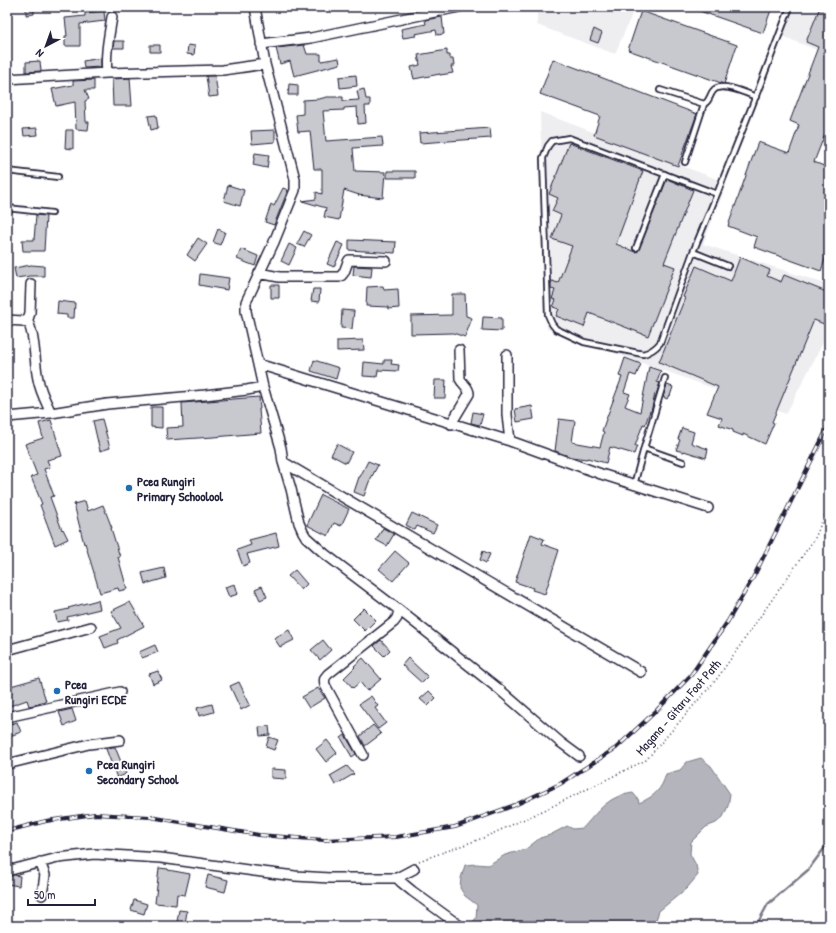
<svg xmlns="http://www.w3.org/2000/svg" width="836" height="933" viewBox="0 0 836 933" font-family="'Patrick Hand',sans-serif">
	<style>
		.built { fill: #eeeef1 }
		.water { fill: #b4b4bc; stroke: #7a7a88 }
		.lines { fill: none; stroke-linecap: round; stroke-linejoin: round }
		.stream { stroke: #7a7a88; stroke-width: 2.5 }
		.building { fill: #c8c8cf; stroke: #22223b }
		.service-casing { stroke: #22223b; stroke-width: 8 }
		.minor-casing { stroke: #22223b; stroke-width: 12 }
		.path { stroke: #22223b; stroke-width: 1.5; stroke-dasharray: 1 3; stroke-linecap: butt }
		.service { stroke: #fff; stroke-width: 4.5 }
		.minor { stroke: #fff; stroke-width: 9 }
		.rail-casing { stroke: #22223b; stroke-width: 4 }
		.rail { stroke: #fff; stroke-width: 2.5; stroke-dasharray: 8; stroke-linecap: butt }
		.poi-dot { fill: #1f6fb2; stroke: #fff; stroke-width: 1.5 }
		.labels { text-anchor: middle; stroke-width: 4; stroke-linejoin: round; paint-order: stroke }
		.poi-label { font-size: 13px; font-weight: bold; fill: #22223b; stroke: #fff; text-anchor: start }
		.street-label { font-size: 13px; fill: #22223b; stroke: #fff }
	</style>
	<rect width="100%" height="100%" fill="#fff"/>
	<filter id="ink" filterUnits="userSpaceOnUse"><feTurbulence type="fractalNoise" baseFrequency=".025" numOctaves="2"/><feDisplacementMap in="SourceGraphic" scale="8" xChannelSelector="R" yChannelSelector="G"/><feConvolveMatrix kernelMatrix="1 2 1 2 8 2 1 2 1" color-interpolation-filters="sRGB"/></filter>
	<g filter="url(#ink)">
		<path class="built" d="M537,7H635L615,54L537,25Z
			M794,7H829V55L782,36Z
			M540,112L727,183L703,244L829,285V331L786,414L547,329Z"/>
		<path class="water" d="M701,758L711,766L730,794L728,806L723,817L716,823L706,827L691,842L690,854L696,865L698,875L687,888L659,911L654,926H476L473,922L476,918L477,905L465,896L460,888L461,878L465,865L476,864L488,865L505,855L526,849L540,838L550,835L567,826L573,829L583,828C593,817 603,803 617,797C621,795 627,794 633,793L638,799L639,803C654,797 662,789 666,774L680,770L687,762Z"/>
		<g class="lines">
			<path class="stream" d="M756,926L768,904L808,870L829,842"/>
		</g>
		<path class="building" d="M26,7H34V14L26,15Z
			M692,7H772L763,33L691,8Z
			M820,7H829V136L825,134L814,162L829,168V248L821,271L754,247L757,237L728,226L758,142L789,153L799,125L790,121L818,47L806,42Z
			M104,11L105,21L80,24V46H65V36H67L65,18L85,16V13Z
			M641,11L737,45L724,84L628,50Z
			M442,17L444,34L437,35L436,30L415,34L416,36L403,38L401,29L426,24L425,20Z
			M594,29L602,33L598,43L590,40Z
			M114,41H124V48H113Z
			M150,45H160V52H150Z
			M188,45L195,46L194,55L187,54Z
			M304,45L307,54H321V61L339,58L340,64L294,76L290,61L280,64L276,48Z
			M447,50V55H450V59H453L454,66H451L453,73L440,75V74L414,79L411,67L420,65L418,55Z
			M101,58V67L84,68L83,61Z
			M553,59L697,114L678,166L594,135L600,116L540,94Z
			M40,61L41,71L26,72V62Z
			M356,75L357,86L340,88L339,77Z
			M206,76H215L218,96L209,97Z
			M130,78L132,106H113L112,79Z
			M94,80V90H85L89,99L85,101L86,122H89L88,130L76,129L75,102L56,106L52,89L73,85V81Z
			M289,84L298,85V95H288Z
			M364,89L366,99H370V106H365L366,123L358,124L357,107L344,108V110L323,111L326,141L382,137L383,146L353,148L355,171L385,172L383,198L358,195H359L344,190L339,220L324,217L326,208L302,201L316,199V192L322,194V169H314L310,131L298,132L296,115L303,114V100L319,99L327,97H343V101L359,100L357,91Z
			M156,115L158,128L151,130L148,116Z
			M37,128L38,135L24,136L23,129Z
			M490,128L491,138L420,143L419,133Z
			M66,130H73V149L65,148Z
			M275,130V142L252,144L251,131Z
			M569,143L643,171L616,244L635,252L638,251L639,249L667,179L693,190L664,263L675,267L648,336L589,313L584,327L556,316L559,309L553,307L556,300L552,299L555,290L551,289V284L552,281L558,283L572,246L552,239L561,215L552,211L558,198L549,194Z
			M255,153L269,155L267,168L253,165Z
			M387,171H415V178H387Z
			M228,185L244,190L240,206L224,201Z
			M283,188L288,190L274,225L265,222L271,204L274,206Z
			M36,215L46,216L44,251H23L22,240H34Z
			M218,229L225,232L220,245L213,242Z
			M304,231L311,235L304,247L297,244Z
			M198,238L207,244L195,261L187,255Z
			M349,240L396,242L395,253L349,250Z
			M337,242L344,245L334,267L327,264Z
			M289,244L297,248L289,265L281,261Z
			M241,249L258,256L255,266L237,259Z
			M740,257L770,270L767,276L781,282L784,275L829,293V326L814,320L772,422L774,423L765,444L743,434V436L733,432V430L719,425L722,418L707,413L718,387L659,362L685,298L683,297L696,266L731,281Z
			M31,265L44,266V276H30L16,278L14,268Z
			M354,266L372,267L371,277L353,275Z
			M200,274L229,278L227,290L199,285Z
			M271,285H279V298H271Z
			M383,286L384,290L398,289L399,308L388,309V307L366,306L367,287Z
			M313,289H320L319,302L311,301Z
			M452,294H465L466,316L472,318L465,337L453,333L411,334V316L452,315Z
			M58,301L75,303L74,318H67V315L57,314Z
			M342,310L354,311L352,329L341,328Z
			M483,317L502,318V331L482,330Z
			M363,340L364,350L337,351V341Z
			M625,358L641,364L636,376L630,374L624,392L630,394L625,406L640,412L649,367L661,371L657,382L660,383L656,395L655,394L651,412L650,411L645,425L643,424L635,446H637L634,454L610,447L606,463L587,458V459L571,457L555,451L559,419L575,421L572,442L600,447L604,432L602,431L605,422L622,377L619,376Z
			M314,360L339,368L336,379L311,371Z
			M384,360H392L391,364L399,365L398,371L378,370L377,377L363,376L364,362L384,364Z
			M435,380H446L445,398H434Z
			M667,385L673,387L670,396L669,395L667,399L663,397Z
			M259,397L260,409H259L261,433L214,437L167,440L166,428L183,427L182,403Z
			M532,406L534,419L517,422L515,409Z
			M151,407H162V428L151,427Z
			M473,412L483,414L480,425L471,423Z
			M102,419L110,448L100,451L93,421Z
			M51,420L62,456L47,460L50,467L44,469L54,496L50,497L62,530L63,529L68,539L55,545L40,505L42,504L31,477L37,475L25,444L43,438L39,423Z
			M682,428L694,432L691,443L708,449L706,458L684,451V452L676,450L680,440L678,439Z
			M337,444L352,452L346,463L331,455Z
			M368,461L378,465L369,482L364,496L354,492L359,477H360Z
			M321,495L349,509L341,526L334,523L328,536L307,525Z
			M85,501L88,511L103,505L112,528H111L120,557H118L127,589L119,591L118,588L100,593L85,543L84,544L74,504Z
			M412,513L437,525L433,533L417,526L415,530L406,525Z
			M383,528L394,534L387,546L376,540Z
			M276,533L279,546L247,554L250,563L243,566L237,550L251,545L249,540Z
			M531,534L544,539L542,544L559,550L545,594L532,590L533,588L515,582Z
			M395,551L409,563L393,581L379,569Z
			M483,551L490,554L486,563L480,560Z
			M164,568L166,578L145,584L142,573Z
			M295,570L307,584L301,590L288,576Z
			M235,584L238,594L229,597L225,587Z
			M262,586L267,597L260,600L255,589Z
			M98,600L100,609L67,617L68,620L57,622L55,612L69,609L68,608Z
			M130,602L144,626L117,640L118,643L105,648L100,636L121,628L111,611Z
			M364,608L376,620L365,631L353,619Z
			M289,630L294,640L280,647L274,638Z
			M323,640L331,650L320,660L311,650Z
			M381,640L390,650L384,656L374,646Z
			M155,645L158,652L142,658L139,652Z
			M363,658L381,679L367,691L360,682L353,688L344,678L355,667L354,666Z
			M408,658L428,677L422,683L402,665Z
			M158,671L162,680L153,684L149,674Z
			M39,678L46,701L38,703V704L29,706L27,700L7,707V687Z
			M239,682L250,705L241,710L230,686Z
			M318,688L325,698L309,708L302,697Z
			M429,691L436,698L428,706L420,699Z
			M371,696L378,706L375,708L386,723L378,729L359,704Z
			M212,704L214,712L199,716L197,708Z
			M72,709L76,721L64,726L59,712Z
			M17,722L21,732L7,737V725Z
			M373,725L381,734L365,746L360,736Z
			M269,726L270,735L260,736L259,727Z
			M345,735L356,754L352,757L341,738Z
			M269,737L278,740L274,750L266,747Z
			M327,740L337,753L326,762L316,749Z
			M112,747H115L126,774L117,778L106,749Z
			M347,766L354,774L335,785L330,776Z
			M271,769L286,770V779L271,778Z
			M159,868L168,869V870L190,874L185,895L177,894L176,905L155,903Z
			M14,875L20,876L19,886L7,884V877Z
			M208,875L228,880L225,892L205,887Z
			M134,900L147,904L144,914L131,910Z
			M179,910L187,911L185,924L177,922Z"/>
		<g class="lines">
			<defs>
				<path id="service" d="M660,90L704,104C710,101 709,96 713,91C721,81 746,93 756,97
					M569,138L717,194L693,252L660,343C655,349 651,352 643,354L584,342L556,329L552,324L548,315L543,158L548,146L552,141Z
					M685,162L704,104
					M7,171L58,177
					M717,194L752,106L790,7
					M7,208L52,213
					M636,248L665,174
					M693,252L728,266
					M644,448L683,462
					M634,485L644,448L665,378"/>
				<path id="minor" d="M255,7L265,64L295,179V190L274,242L246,302V311L263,387L281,448L283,462L291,489L299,523L303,532L306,537L325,554L399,610L500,690L560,742L579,756
					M261,44L311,38L459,7
					M107,73C105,54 109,36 112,17
					M7,79L107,73L223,70L265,64
					M259,273L279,277H339C346,274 345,266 349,260L386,261
					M7,320L23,321L29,324C36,341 34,361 38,379C40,391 46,402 51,413
					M27,322L30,313L31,284
					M507,355V415L510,441
					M258,364L510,441L601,474L708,508
					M7,417L51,413L107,404L205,395L247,390L263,387
					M451,424L469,394C469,387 463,385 460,379L459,350
					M283,462L641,672
					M7,650L91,627
					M7,717L120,692
					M363,755L325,685C324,680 324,678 328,674L394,622L397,618L399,610
					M7,764L89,744L120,740
					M40,862L45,875L42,895
					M7,871L58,858L94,854L161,858L262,872L295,876L330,878H397L414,869
					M397,878L401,882L412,891L460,926"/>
			</defs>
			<use href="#service" class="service-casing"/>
			<use href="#minor" class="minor-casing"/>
			<path class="path" d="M419,861L483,838L551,807L646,760L716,680L815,538L829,505"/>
			<use href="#service" class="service"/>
			<use href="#minor" class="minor"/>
			<defs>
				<path id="rail" d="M7,831L46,821L95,814L150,817L259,835L324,840L396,837L455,827L515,805L560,784L616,748L656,711L691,675L728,621L754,576L829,425"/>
			</defs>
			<use href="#rail" class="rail-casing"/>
			<use href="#rail" class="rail"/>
		</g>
	</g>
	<g class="poi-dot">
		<circle cx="129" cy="488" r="4"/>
		<circle cx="57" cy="691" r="4"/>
		<circle cx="89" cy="771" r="4"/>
	</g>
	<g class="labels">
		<g class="poi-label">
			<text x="137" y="486">Pcea Rungiri<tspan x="137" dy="15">Primary Schoolool</tspan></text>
			<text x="65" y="689">Pcea<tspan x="65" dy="15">Rungiri ECDE</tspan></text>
			<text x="97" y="769">Pcea Rungiri<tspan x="97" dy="15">Secondary School</tspan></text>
		</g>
		<g class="street-label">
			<text transform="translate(678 707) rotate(-49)" y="5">Magana - Gitaru Foot Path</text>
		</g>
	</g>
	<rect width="836" height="933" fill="none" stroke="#fff" stroke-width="24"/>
	<rect x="12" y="12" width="812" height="909" fill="none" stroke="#22223b" stroke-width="1.5" filter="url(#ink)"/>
	<g transform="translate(46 46) rotate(221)" stroke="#ffffff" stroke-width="3" paint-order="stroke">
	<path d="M0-3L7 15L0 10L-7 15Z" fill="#22223b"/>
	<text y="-6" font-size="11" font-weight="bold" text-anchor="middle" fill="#22223b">N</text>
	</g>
	<path d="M28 899v6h67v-6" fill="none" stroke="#22223b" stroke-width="2"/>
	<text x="34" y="899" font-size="12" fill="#22223b" stroke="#ffffff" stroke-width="3" paint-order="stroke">50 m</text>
</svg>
